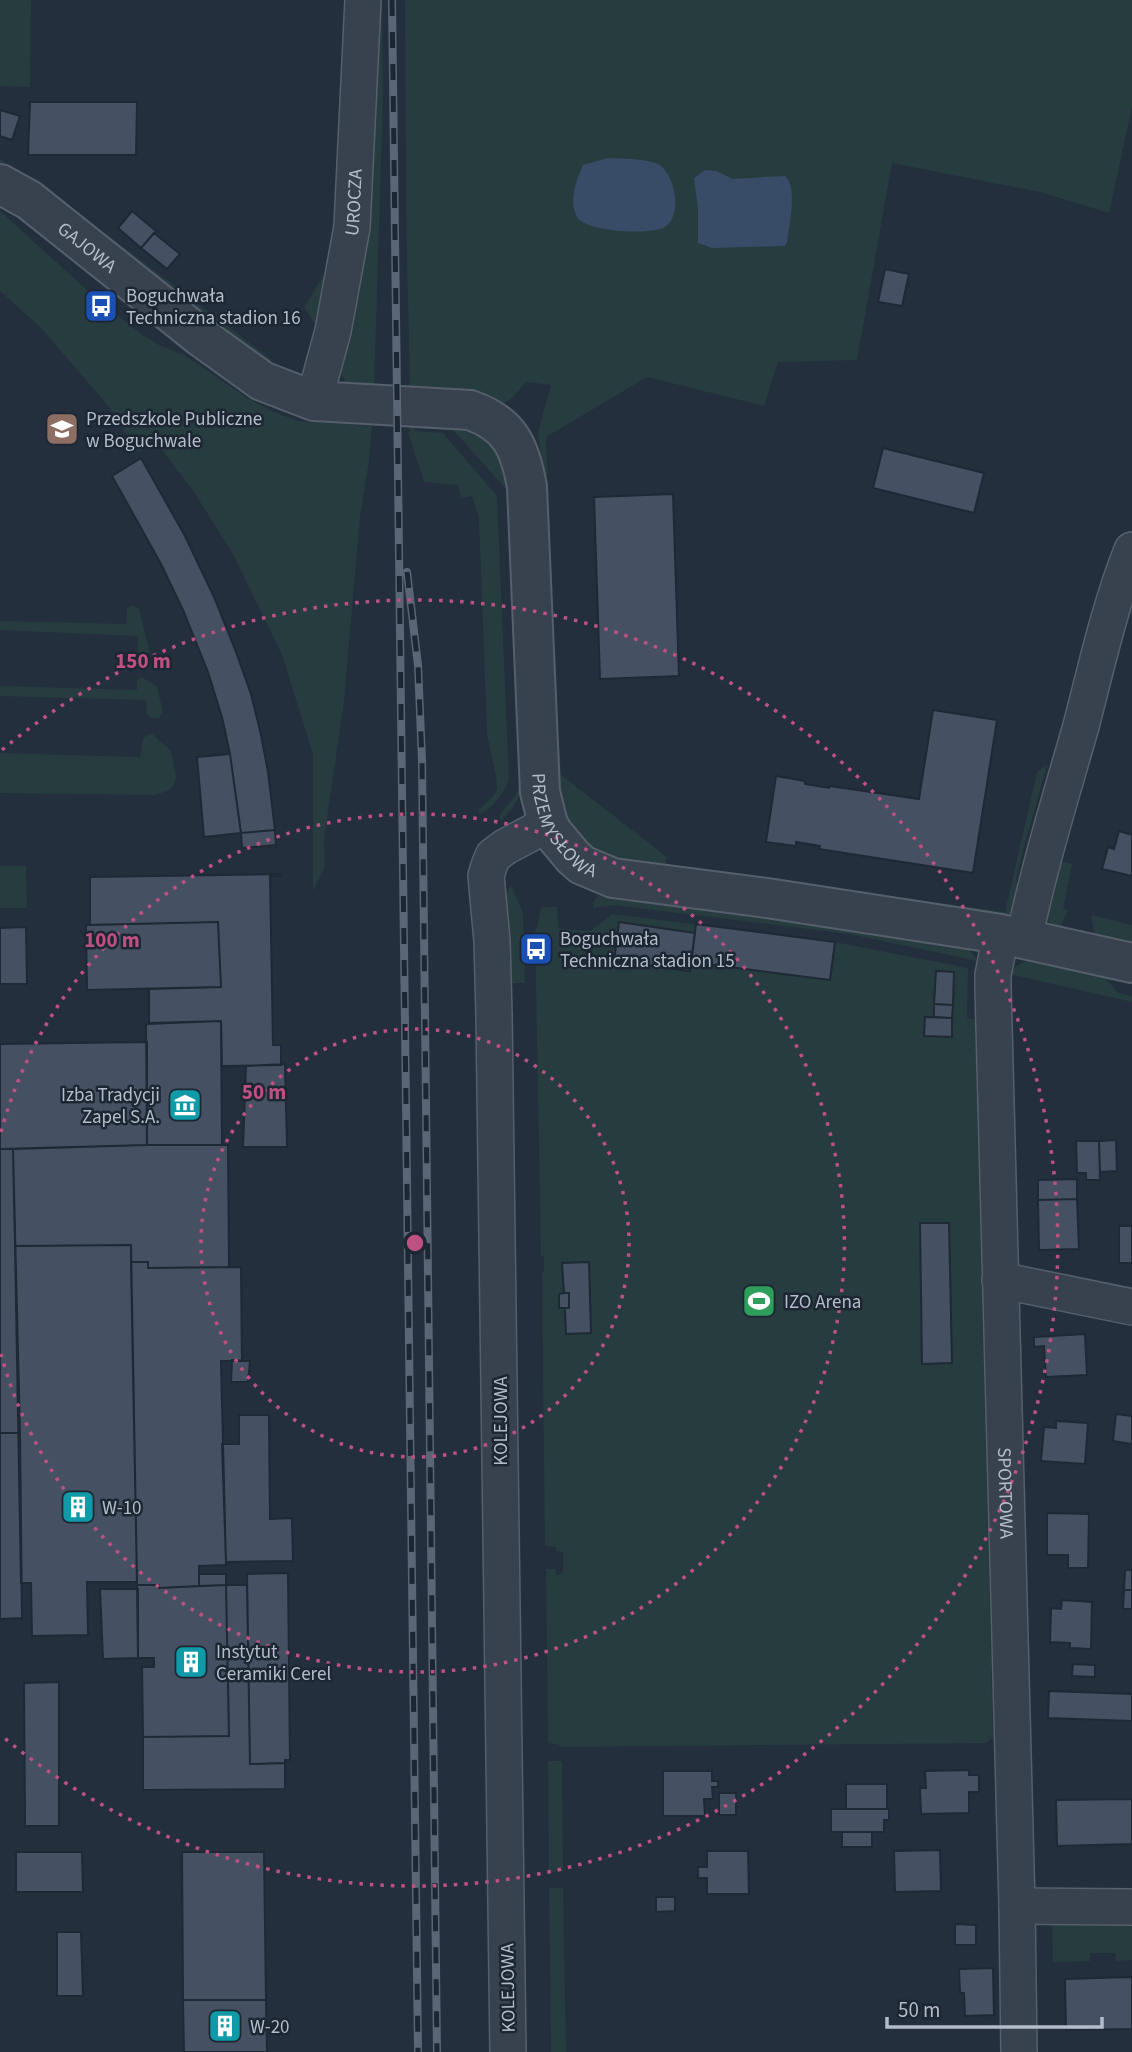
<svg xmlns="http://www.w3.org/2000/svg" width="1132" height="2052" viewBox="0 0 1132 2052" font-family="'Source Sans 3',sans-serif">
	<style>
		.green { fill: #263c3f }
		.water { fill: #394c67 }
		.building { fill: #455162; stroke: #1f2835; stroke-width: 2 }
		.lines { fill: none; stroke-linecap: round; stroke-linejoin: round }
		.minor-casing { stroke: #565f6c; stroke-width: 38 }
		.tertiary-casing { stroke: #565f6c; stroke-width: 42 }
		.minor { stroke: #38414e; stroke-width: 35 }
		.tertiary { stroke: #38414e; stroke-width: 38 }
		.rail-casing { stroke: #5a6575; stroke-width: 8 }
		.rail { stroke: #1d2633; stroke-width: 5; stroke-dasharray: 16; stroke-linecap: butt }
		.ring { fill: none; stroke: #bd5182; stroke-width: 3.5; stroke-dasharray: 3.5 7 }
		.labels { text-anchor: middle; stroke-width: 5; stroke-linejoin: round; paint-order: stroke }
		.street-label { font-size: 19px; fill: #b4bcc9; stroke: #1d2633 }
		.poi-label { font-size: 19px; fill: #b4bcc9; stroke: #1d2633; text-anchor: start }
		.centre { fill: #bd5182; stroke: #1d2633; stroke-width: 3.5 }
		.ring-label { font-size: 21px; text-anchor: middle; font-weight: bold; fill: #bd5182; stroke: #1d2633; stroke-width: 5; stroke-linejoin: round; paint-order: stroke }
	</style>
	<rect width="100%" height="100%" fill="#242f3e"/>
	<path class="green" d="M0,0H31L30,87L0,86Z
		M344,0H349L347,110L340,241L335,275L326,315L319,331L304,307L332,262Z
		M371,0H382L383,96L374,389L349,387L341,374L338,365Z
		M405,0H1132V107L1109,213L1040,192L892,163L857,360L778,362L764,406L647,377L546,437L548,491L543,479L538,432L551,385L526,382L512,398L501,405L410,391L406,212Z
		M0,159L59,198L272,360L264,366L0,167Z
		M0,211L96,298L92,304L105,314L110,310L143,335L159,345L186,356L246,397L271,411L298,421L372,426L369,460L360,517L344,701L324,839L325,866L313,891V754L282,655L233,554L194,492L155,441L138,452L109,407L42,329L0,291Z
		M445,421C479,431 494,441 510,474L522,791L512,809L501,820L499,816L515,796L521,781L508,491Z
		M410,425H415V431L443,433L497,496L509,779C503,796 494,806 480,814L478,810C485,804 493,798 497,789C499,783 488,743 487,733L479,519L472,496L461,498L458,485L424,482L408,432L410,431Z
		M133,605L139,609L149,650L147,658L143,660L138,651V636L0,630V621L126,624L127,608Z
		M142,677L157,687L163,712L159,718H152L147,715L146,700L0,696V686L137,690V680Z
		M558,727L561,775L667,857L665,865L1005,912L1037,772L1047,765L1024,847L1016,881L1024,893L1011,915L1006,919L622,866L582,843L565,816L556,787L554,730Z
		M151,733L171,751L176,778L171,789L156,795L0,793V753L140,757L143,738Z
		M1058,861L1072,864L1063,909L1068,910L1060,927L1051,926L1046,914Z
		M0,866H26L27,908H0Z
		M511,885L523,913L525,983H510L505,902L506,895Z
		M606,894L940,941L967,947L978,961L849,934L614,905L593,908C593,899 597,895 606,894Z
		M543,907H557L558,928L590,931L613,914L835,942L968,968L967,1018L975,1019L993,1737L986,1743L561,1747L560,1745L548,1743L546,1569H556V1576L563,1572V1552L556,1551V1547L545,1546L542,1272L544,1271V1257L541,1256L535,931C541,923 536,915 543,907Z
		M1091,915L1132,925V943L1095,935Z
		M1038,959L1101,973L1118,993L1132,996V1002L1009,974C1018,963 1024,961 1038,959Z
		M548,1761H562L563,1871L549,1872Z
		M549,1888H563L566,2052H551Z
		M1132,1918V1960L1116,1961L1115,1953H1090V1961L1053,1962L1052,1919Z"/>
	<path class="water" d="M608,158C622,159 650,158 661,166C676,178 683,218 663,228C648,235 586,232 577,217C568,201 577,179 583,165Z
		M705,170L716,171L733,179L785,176C798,187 789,225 787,242L785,246L712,248L698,243V208L694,178Z"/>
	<path class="building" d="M30,102H137L136,155H28Z
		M0,110L20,116L12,140L0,136Z
		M132,211L156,231L141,248L118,228Z
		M154,233L180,254L167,269L141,248Z
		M885,269L909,274L902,306L878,302Z
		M883,448L984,473L974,513L873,488Z
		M141,458L185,536L214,597L236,652L251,694L261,735L268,772L275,830L241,833L230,754L222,717L208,672L183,610L161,564L112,476Z
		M673,494L679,676L600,679L594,497Z
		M933,710L997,720L973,873L819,849L820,846L796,842V846L766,842L776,776L805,781V784L829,788L830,786L919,799Z
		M230,754L241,833L204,837L197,757Z
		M275,830L276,845L242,848L241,833Z
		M1119,831L1132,835V876L1102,869L1108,847L1114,849Z
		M281,874V876H270L273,1045H281V1065L222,1066L221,1021L149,1023V989L221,987L218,922L90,925V877Z
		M218,922L221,987L87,990L86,925Z
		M619,922L695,933L690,971L614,961Z
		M696,924L835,942L830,980L691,962Z
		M26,927L27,984H0V928Z
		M936,971L954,972L953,1005L934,1004Z
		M934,1004L953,1005L952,1018L934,1017Z
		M925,1017L952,1018V1037L924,1036Z
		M221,1021L222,1145H147L146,1024Z
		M147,1042V1145L0,1149V1044Z
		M285,1064L287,1147H243L246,1066Z
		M1116,1140L1117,1171L1100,1172L1099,1141Z
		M1076,1141H1099L1100,1180H1086V1173H1077Z
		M147,1145H228L229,1267L148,1268V1262H131V1245L15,1246L13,1149Z
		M0,1149H13L20,1433H0Z
		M1077,1179V1199L1038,1200V1180Z
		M1077,1199L1079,1249L1039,1250L1038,1200Z
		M920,1223H949L952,1363L922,1364Z
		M1119,1226H1132V1263H1119Z
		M131,1245L137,1582H87L88,1635L32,1636L31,1583H21L15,1246Z
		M131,1262H148V1268L241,1267L242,1361H221L226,1565L199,1566V1586L159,1588V1585H137Z
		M589,1262L591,1333L566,1334L565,1308H569V1293H564L562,1263Z
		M564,1293H569V1308H559V1294Z
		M1085,1334L1087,1375L1046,1377L1044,1346L1034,1347V1337Z
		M232,1360L250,1361L248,1382H231Z
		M1116,1414L1132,1416V1444L1113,1441Z
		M239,1415H269L270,1519L292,1518L293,1561L226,1562L222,1444H239Z
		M1056,1421L1088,1423L1085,1464L1041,1461L1044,1427L1056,1428Z
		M0,1433H20L22,1618L0,1619Z
		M1047,1513L1089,1514L1088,1568H1068V1555H1047Z
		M1125,1570H1132V1590H1124Z
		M288,1573L290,1760H285V1763L250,1764L247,1574Z
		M199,1574H226V1585L199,1586Z
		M137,1585H159V1588L226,1585L229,1736L143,1737L142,1667H154V1658H138Z
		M226,1585H247L250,1764L285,1763V1789L143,1790V1737L229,1736Z
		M100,1589H138V1658L103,1659Z
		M1124,1590H1132V1609H1123Z
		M1062,1600L1092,1602L1091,1649L1070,1648V1643L1050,1642L1051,1608L1061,1609Z
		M1073,1664L1095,1665V1677L1072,1676Z
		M59,1682V1826H25L24,1683Z
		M1049,1691L1132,1694V1721L1048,1718Z
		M969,1770V1775H979V1792H969V1813L921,1814L920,1788H926L925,1771Z
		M663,1771H712V1781H718V1787H712L713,1799H704L705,1816H663Z
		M846,1784H887V1809H846Z
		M719,1793H736V1815H719Z
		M1132,1799V1844L1057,1846L1056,1800Z
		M831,1809H889V1820H884V1832H831Z
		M842,1832H872V1847H842Z
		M940,1850L941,1891L895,1892L894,1851Z
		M707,1851H748L749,1894H707V1878H698V1867H707Z
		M16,1852H82L83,1892H16Z
		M182,1852H264L266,2000H183Z
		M656,1897H675V1911L656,1912Z
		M955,1924L976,1925V1945H955Z
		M57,1932H81L83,1996H57Z
		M993,1968L994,2015L965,2016L964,1993H960L959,1969Z
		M1132,1977V2029L1066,2030L1065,1979Z
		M183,2000H266L267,2052H184Z"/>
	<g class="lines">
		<defs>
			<g id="minor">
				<path id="s1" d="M314,401L333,331L352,227L363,0"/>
				<path id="s2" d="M1001,934L993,975V988L1017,1906L1019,2052"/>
				<path d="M1024,939C1039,867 1061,796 1081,726C1096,668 1110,605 1132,550"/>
				<path d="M1000,1280L1132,1307"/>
				<path d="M1017,1906L1132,1907"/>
				<path d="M508,2052L494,1014L492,941L486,876L489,866L493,856L505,847L548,824"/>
			</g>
			<g id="tertiary">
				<path id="s3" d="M0,184L29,200L201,337L262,381L314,401L470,410C510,424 520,447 527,487L540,792L548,824L553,833L573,857L582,865L613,878L767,898L1001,934L1132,963"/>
			</g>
		</defs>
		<use href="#minor" class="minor-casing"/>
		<use href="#tertiary" class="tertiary-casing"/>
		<use href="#minor" class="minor"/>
		<use href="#tertiary" class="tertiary"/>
		<defs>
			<path id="rail" d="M392,0L418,2052
				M407,572L418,665L422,760L437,2052"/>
		</defs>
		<use href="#rail" class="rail-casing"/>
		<use href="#rail" class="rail"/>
	</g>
	<g class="ring">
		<circle cx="415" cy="1243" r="214"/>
		<path d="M1 1132A429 429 0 1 1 1 1354"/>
		<path d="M2 750A643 643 0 1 1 2 1736"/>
	</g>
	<defs>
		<symbol id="bus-square" viewBox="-11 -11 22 22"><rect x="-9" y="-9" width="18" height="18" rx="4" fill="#1a4fb4" stroke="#1d2633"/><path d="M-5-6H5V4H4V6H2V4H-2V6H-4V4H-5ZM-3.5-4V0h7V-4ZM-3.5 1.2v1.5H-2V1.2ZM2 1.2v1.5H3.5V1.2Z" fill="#fff"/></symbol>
		<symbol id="school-square" viewBox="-11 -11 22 22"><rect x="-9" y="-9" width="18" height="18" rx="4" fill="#8d6e63" stroke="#1d2633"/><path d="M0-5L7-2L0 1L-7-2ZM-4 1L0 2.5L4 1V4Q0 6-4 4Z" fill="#fff"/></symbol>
		<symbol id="museum-square" viewBox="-11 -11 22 22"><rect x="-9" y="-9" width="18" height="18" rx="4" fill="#0f9aa8" stroke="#1d2633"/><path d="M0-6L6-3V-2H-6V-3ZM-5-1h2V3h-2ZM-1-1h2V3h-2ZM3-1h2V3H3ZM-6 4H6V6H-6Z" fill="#fff"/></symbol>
		<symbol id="stadium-square" viewBox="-11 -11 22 22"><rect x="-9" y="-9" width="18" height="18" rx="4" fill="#2e9e5b" stroke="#1d2633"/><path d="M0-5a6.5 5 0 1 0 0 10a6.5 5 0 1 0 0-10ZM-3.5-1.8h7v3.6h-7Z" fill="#fff"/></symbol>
		<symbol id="building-square" viewBox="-11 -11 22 22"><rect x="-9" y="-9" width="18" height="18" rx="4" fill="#0f9aa8" stroke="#1d2633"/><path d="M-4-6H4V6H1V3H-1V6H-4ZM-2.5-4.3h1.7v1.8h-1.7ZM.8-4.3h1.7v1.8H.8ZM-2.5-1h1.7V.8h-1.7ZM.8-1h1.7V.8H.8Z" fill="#fff"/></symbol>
	</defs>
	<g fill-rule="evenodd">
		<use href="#bus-square" x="82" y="287" width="38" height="38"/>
		<use href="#school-square" x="43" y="410" width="38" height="38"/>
		<use href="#bus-square" x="517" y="930" width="38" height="38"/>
		<use href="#museum-square" x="166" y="1086" width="38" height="38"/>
		<use href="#stadium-square" x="740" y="1282" width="38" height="38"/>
		<use href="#building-square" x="59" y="1488" width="38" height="38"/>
		<use href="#building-square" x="172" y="1643" width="38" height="38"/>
		<use href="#building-square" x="206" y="2007" width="38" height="38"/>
	</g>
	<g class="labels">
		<g class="street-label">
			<text dy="7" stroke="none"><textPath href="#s1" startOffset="203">UROCZA</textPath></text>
			<text dy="7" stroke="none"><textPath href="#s3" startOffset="108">GAJOWA</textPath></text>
			<text dy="7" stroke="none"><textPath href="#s3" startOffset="989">PRZEMYSŁOWA</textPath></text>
			<text transform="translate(500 1421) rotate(-90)" y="7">KOLEJOWA</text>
			<text dy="7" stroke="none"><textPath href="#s2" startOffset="560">SPORTOWA</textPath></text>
			<text transform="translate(507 1988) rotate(-91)" y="7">KOLEJOWA</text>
		</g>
		<g class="poi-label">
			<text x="126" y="302">Boguchwała<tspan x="126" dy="22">Techniczna stadion 16</tspan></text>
			<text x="86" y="425">Przedszkole Publiczne<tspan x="86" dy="22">w Boguchwale</tspan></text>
			<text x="560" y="945">Boguchwała<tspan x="560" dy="22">Techniczna stadion 15</tspan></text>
			<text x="160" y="1101" text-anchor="end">Izba Tradycji<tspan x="160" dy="22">Zapel S.A.</tspan></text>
			<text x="784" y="1308">IZO Arena</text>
			<text x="102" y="1514">W-10</text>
			<text x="216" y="1658">Instytut<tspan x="216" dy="22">Ceramiki Cerel</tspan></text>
			<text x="250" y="2033">W-20</text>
		</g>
	</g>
	<circle cx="415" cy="1243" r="10" class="centre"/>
	<g class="ring-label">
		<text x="143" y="668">150 m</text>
		<text x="112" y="947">100 m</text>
		<text x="264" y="1099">50 m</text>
	</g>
	<path d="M887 2017v10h215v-10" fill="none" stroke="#b4bcc9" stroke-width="3.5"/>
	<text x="898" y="2017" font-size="21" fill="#b4bcc9" stroke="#1d2633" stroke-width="5" paint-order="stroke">50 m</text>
</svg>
